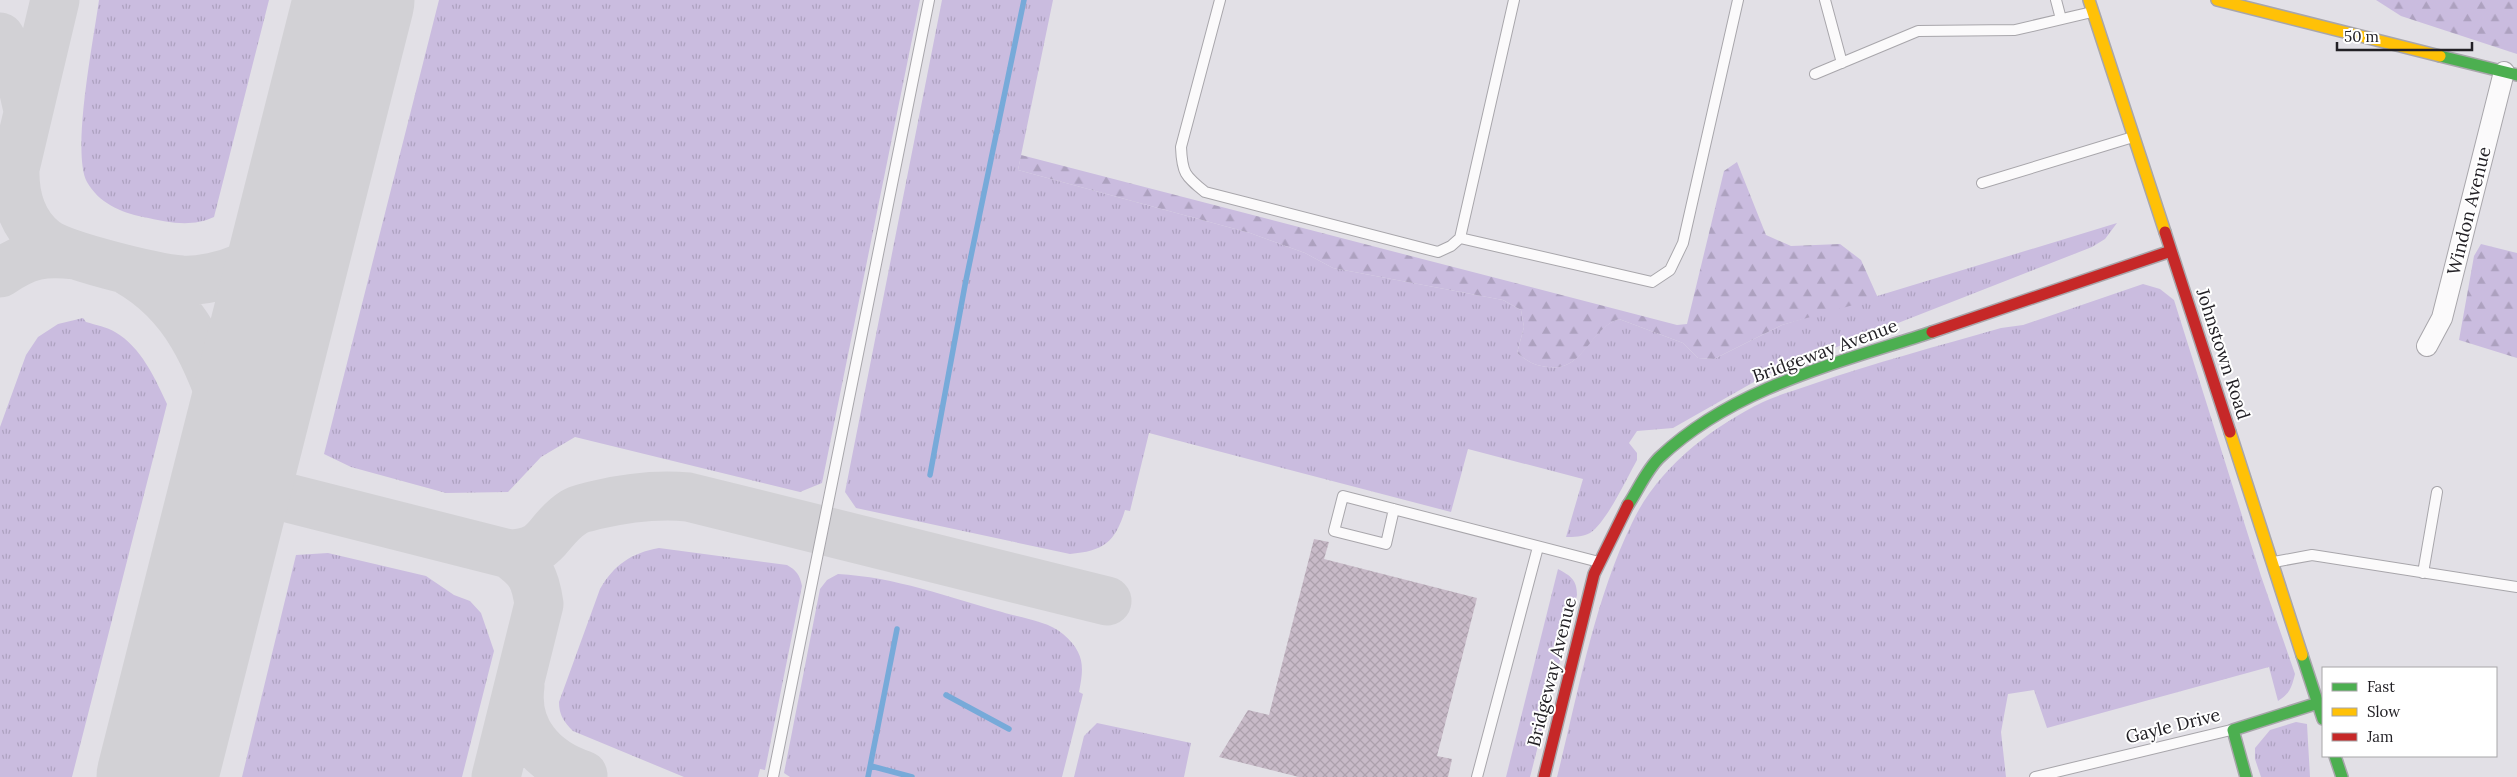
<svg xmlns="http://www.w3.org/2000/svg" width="2517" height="777" viewBox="0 0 2517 777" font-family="Lora,serif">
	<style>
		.grass { fill: url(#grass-tufts) }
		.forest { fill: url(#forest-firs) }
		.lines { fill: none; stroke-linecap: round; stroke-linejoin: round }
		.stream { stroke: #77aad9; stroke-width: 5.5 }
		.taxiway { stroke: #d2d1d5; stroke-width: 49 }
		.runway { stroke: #d2d1d5; stroke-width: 121 }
		.building { fill: url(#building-cross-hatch) }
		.lane-casing { stroke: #a8a6ab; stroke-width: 12 }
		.street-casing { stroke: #a8a6ab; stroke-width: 22 }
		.fast-casing { stroke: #a8a6ab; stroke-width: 14 }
		.slow-casing { stroke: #a8a6ab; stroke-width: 14 }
		.jam-casing { stroke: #a8a6ab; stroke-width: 14 }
		.lane { stroke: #fbfafb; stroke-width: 10 }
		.street { stroke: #fbfafb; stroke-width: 20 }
		.fast { stroke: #4caf50; stroke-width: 11 }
		.slow { stroke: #ffc107; stroke-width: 11 }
		.jam { stroke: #c62828; stroke-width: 11 }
		.labels { text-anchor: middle; stroke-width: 4; stroke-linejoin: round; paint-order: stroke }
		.street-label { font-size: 18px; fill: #222025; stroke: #fff }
	</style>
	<defs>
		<pattern id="grass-tufts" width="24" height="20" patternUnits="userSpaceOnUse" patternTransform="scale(1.25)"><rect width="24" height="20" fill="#cabcdf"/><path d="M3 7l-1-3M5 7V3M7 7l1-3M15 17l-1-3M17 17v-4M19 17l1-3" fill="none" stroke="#ada1bf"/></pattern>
		<pattern id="forest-firs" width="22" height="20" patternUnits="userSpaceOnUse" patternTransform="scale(1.25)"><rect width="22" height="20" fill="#cabcdf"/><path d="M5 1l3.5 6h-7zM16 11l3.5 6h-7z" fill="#ada1bf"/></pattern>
		<pattern id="building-cross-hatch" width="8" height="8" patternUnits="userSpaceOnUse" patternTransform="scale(1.25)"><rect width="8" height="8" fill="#c8bac8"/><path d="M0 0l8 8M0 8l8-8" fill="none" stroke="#aca0ac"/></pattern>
	</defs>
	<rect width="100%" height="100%" fill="#e2e0e6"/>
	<path class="grass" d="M99,0H269L214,217C190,228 168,222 143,217C120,212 99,203 87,182C71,152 94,38 99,0Z
		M439,0H920L822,483L800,492L575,437L541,457L508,492L446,493L351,467L324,454Z
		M942,0H1053L1018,170L1250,233L1305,253L1333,268L1503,300L1521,310L1524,327L1517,353C1529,362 1533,365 1548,367C1584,372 1588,329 1619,319L1683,343L1698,358L1714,359L1782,325L2117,223L2105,239L2092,247L1768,374L1673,428L1637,431L1629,443L1637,453V460C1627,478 1606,523 1590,533C1583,537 1573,537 1566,537L1583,479L1468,449L1451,512L1149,433L1130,511L1125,510C1115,543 1103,551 1070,554L856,508L845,492Z
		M2143,284L2160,289L2174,300L2261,576L2295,674C2292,686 2290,694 2278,701L2269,667L2047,728L2034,690L2008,694L2001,732L2006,777H1557C1578,694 1594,601 1632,523C1657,469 1710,428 1763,402C1778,395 1796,390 1813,384C1874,363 1938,346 2001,328L2023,325Z
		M83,318L86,322C96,325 107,327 115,332C141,347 155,378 167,404L72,777H0V427L26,355L38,337L58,324Z
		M659,548L787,565C796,570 800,575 802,586L765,770L760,769L758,777H684L573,731C564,722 559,715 559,702L600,589C614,565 631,553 659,548Z
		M328,553L426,576L454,595L470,601L481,613L494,651L462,777H242L296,555Z
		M1558,569C1571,576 1577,580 1577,595L1530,777H1506Z
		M838,574C895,577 948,597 1002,612C1021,618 1048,621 1063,634C1085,653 1084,667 1079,692L1083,694L1062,777H790L784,773L820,589L827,580Z
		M2296,722L2307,724L2310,777H2261L2255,759V748L2270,730Z
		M1097,723L1191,743L1184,777H1074L1084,736Z"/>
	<path class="forest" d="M2376,0H2517V54L2401,16Z
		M1021,155L1677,325L1687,324L1724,171L1737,162L1766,235L1791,246L1840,244L1861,260L1878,298L1782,325L1714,359L1698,358L1683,343L1619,319C1589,329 1584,372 1548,367C1533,365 1529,362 1517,353L1524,327L1521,310L1503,300L1333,268L1305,253L1250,233L1018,170Z
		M2481,244L2517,253V358L2459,340L2474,256Z"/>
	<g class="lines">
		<path class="stream" d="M930,475L965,285L1024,0
			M946,695L1009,729
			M871,766L912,777
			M868,777L897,629"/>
		<path class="taxiway" d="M0,37L19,71L28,110
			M15,166C14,194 21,223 44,241C64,256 156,278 182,280C201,281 224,276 242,268C271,253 288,231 303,203
			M8,198L55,0
			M128,271C207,316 216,398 250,473L256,484L273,493
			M0,273C27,255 43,251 75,255
			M288,498L509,554C552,552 544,531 574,512C580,508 589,507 596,505C626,498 656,494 688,497L1107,601
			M220,528L225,469L224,428
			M520,686C514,730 543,762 583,775
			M496,777L539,604C535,577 531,570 509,554"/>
		<path class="runway" d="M157,777L354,0"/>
	</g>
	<path class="building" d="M1314,539L1329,542L1324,559L1477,598L1437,756L1452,759L1448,777H1299L1219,757L1248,710L1269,715Z"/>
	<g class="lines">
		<defs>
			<path id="lane" d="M1220,0L1181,147C1182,173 1185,176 1205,192L1438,252L1451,246L1460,238L1514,0
				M1825,0L1842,63
				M2056,0L2061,19
				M1815,74L1918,31L2015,30L2092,12
				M1982,183L2133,137
				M1460,238L1652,282L1670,270L1683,243L1738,0
				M1394,509L1386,544L1334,531L1343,496L1599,562
				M2274,562L2312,555L2517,587
				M2423,573L2437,492
				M773,777L929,0
				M1477,777L1538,547
				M2035,777L2231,730"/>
			<path id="street" d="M2427,346L2442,318L2504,72"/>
			<path id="fast" d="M2440,56L2517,75
				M1628,505C1638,490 1647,469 1660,457C1734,387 1838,363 1932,332
				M2302,655L2323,719
				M2335,756L2342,777
				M2246,777L2233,730L2318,703"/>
			<path id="slow" d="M2089,0L2165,232
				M2217,0L2440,56
				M2230,432L2302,655"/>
			<path id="jam" d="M2165,232L2230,432
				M1932,332L2171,251
				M1544,777L1594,574L1628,505"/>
		</defs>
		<use href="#lane" class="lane-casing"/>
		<use href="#street" class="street-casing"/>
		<use href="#fast" class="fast-casing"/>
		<use href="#slow" class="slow-casing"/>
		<use href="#jam" class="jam-casing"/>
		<use href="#lane" class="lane"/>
		<use href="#street" class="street"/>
		<use href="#fast" class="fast"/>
		<use href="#slow" class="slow"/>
		<use href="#jam" class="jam"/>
	</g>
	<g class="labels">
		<g class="street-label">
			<text transform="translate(2469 211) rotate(-76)" y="6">Windon Avenue</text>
			<text transform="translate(1825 351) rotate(-20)" y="6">Bridgeway Avenue</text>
			<text transform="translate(2223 354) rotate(72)" y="6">Johnstown Road</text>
			<text transform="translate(1552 672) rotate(-76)" y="6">Bridgeway Avenue</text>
			<text transform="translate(2173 726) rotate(-14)" y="6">Gayle Drive</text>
		</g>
	</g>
	<rect x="2322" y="667" width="175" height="90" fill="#ffffff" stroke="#a7a6a8"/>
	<rect x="2332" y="683" width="25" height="8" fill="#4caf50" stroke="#a7a6a8"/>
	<text x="2367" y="692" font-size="15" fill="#222025">Fast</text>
	<rect x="2332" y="708" width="25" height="8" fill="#ffc107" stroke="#a7a6a8"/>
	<text x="2367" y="717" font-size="15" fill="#222025">Slow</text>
	<rect x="2332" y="733" width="25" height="8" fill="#c62828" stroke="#a7a6a8"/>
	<text x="2367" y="742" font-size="15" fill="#222025">Jam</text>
	<path d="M2337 42v8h135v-8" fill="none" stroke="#222025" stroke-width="2.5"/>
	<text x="2344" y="42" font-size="15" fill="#222025" stroke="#ffffff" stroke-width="4" paint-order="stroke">50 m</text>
</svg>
